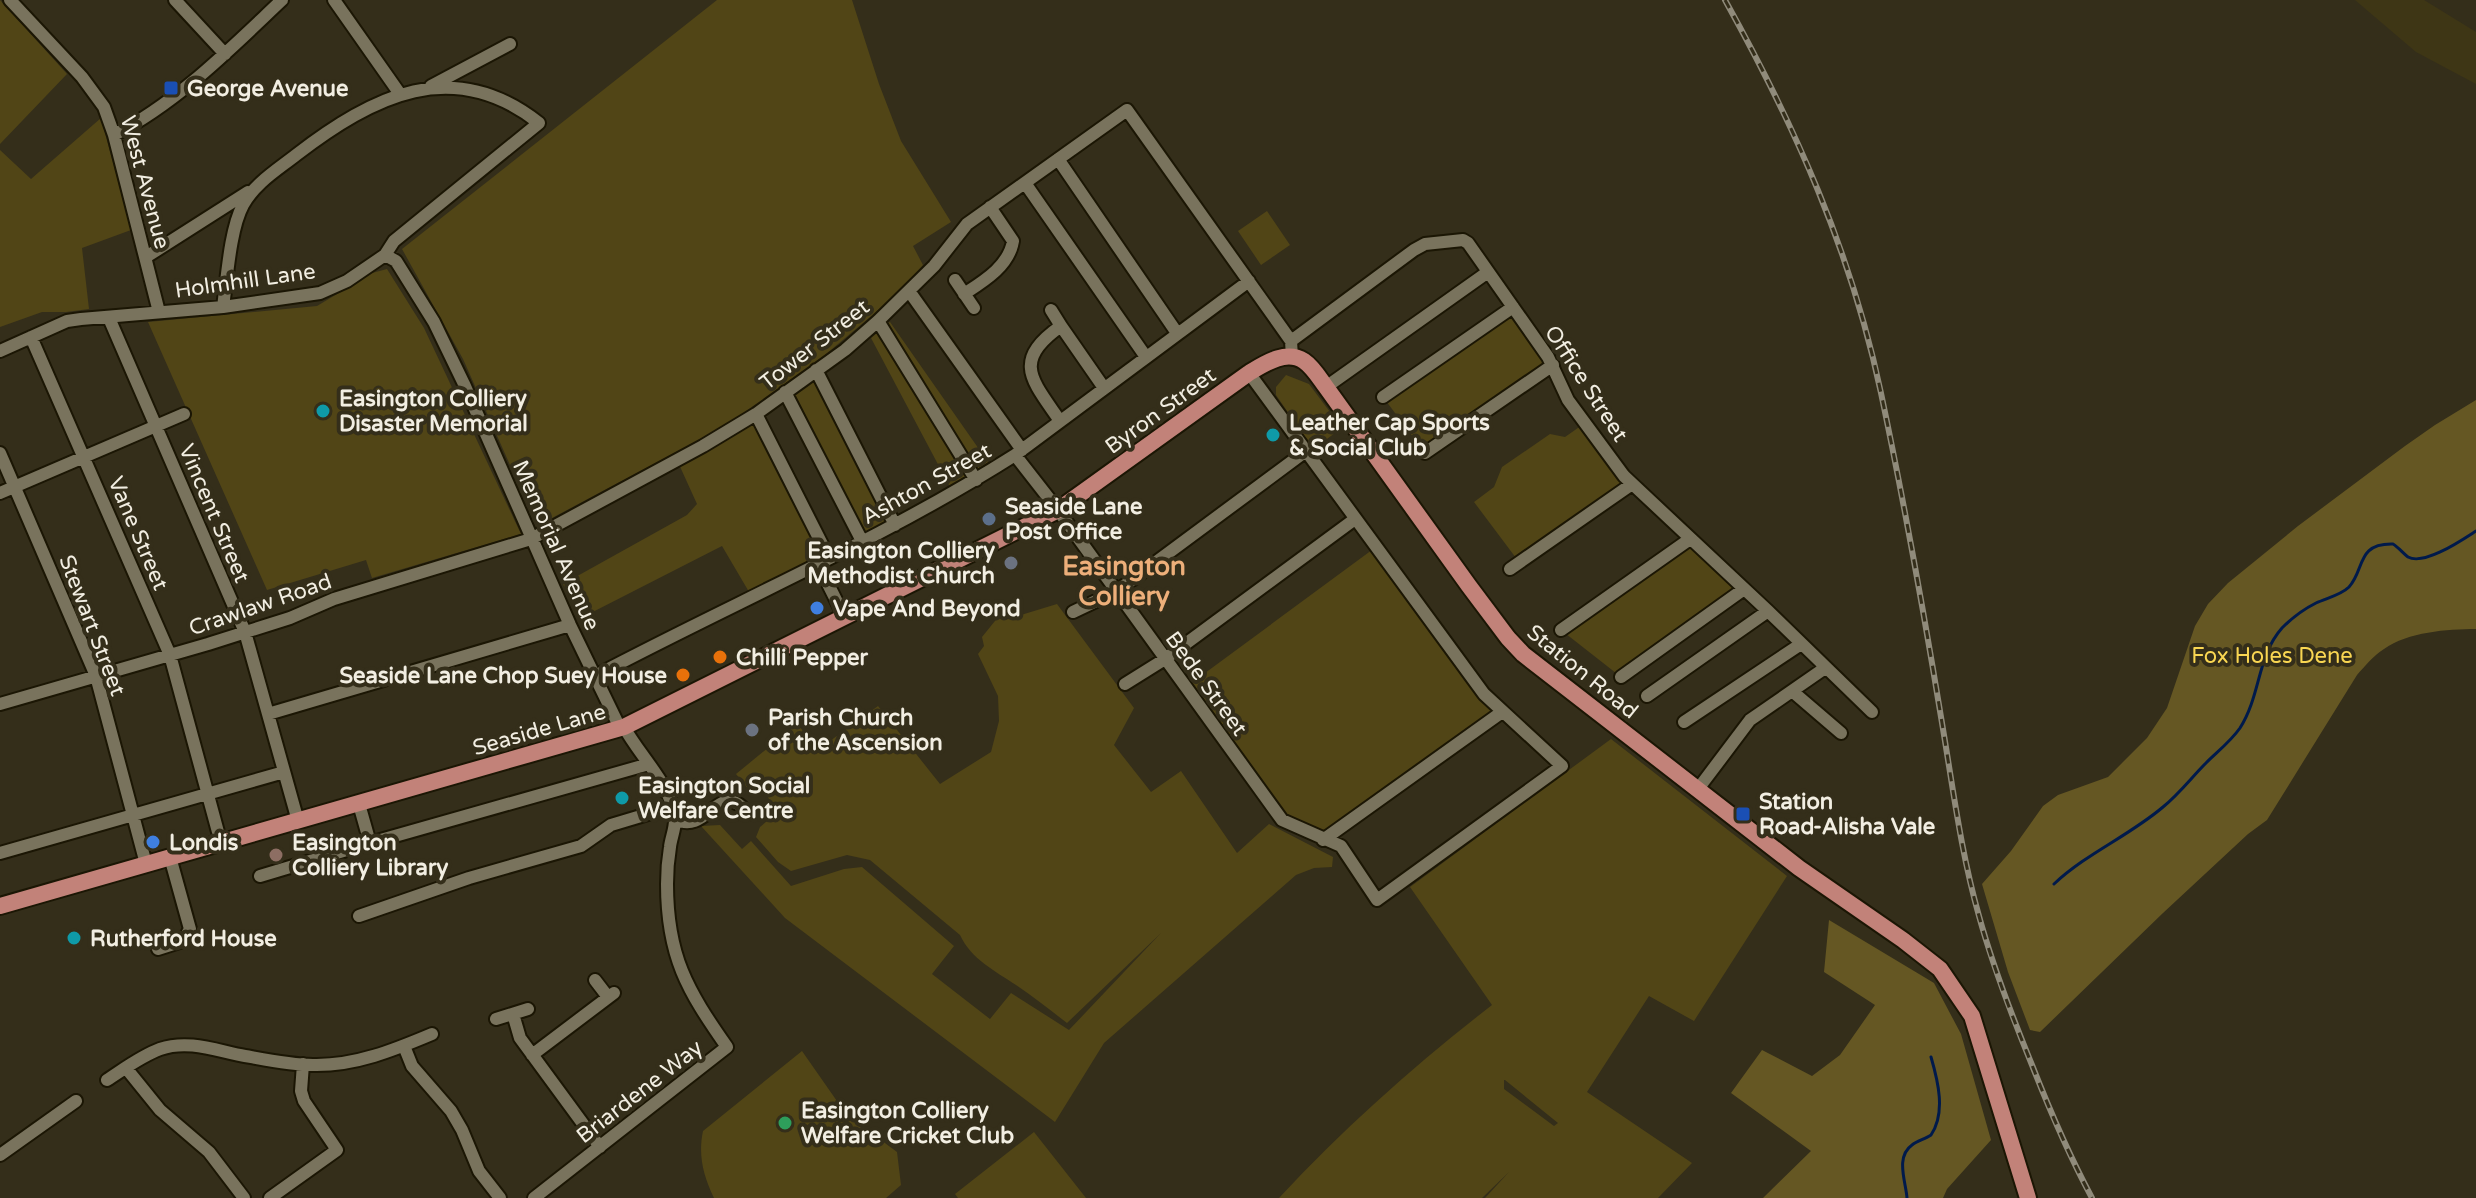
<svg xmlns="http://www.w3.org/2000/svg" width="2476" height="1198" viewBox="0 0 2476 1198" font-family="'Varela Round',sans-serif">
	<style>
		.green { fill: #514516; fill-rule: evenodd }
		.forest { fill: #655723 }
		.sand { fill: #3e3615 }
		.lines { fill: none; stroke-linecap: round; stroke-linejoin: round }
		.stream { stroke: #001a4b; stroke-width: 3 }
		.minor-casing { stroke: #1b1604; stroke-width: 16 }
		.major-casing { stroke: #1b1604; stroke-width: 20 }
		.minor { stroke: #79735d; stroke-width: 12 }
		.major { stroke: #c28279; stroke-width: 16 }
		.rail-casing { stroke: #908b7b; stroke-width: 6 }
		.rail { stroke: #342e1a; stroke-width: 3; stroke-dasharray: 9; stroke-linecap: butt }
		.transit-dot { fill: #1a4fb4; stroke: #342e1a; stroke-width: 3 }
		.culture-dot { fill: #0f9aa8; stroke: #342e1a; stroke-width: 3 }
		.service-dot { fill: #5c6f8a; stroke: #342e1a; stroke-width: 3 }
		.worship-dot { fill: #6b7280; stroke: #342e1a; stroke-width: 3 }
		.shop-dot { fill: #3f7fe0; stroke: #342e1a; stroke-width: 3 }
		.food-dot { fill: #e8710a; stroke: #342e1a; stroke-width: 3 }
		.education-dot { fill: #8d6e63; stroke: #342e1a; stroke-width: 3 }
		.leisure-dot { fill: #2e9e5b; stroke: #342e1a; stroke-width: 3 }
		.labels { text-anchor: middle; stroke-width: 8; stroke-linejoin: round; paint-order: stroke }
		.poi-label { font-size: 22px; font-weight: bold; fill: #f2eee2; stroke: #342e1a; text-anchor: start }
		.street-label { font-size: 22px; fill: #f2eee2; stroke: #342e1a }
		.park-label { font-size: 22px; fill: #f9d652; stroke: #342e1a }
		.quarter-label { font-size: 26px; font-weight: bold; fill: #edaf7a; stroke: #342e1a }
	</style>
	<rect width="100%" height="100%" fill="#342e1a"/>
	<path class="green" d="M0,0L67,74L0,144Z
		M717,0H852L879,84L901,141L951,222L913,246L923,265L895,296L819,360L723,427L537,526L463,359L402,249Z
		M101,118L131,230L82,248L89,309L66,312H42L0,327V150L31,179Z
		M1267,211L1290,245L1261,265L1238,231Z
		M387,269L424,328L521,534L372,578L366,560L267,590L148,322L317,306L372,273Z
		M1513,307L1553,365L1425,453L1383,397Z
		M890,322L988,462L950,487L871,338Z
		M816,370L895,525L862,541L785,392Z
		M1286,375L1309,384L1342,428L1313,449L1276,395V387Z
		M756,414L829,558L752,597L722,546L579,619L563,584L687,515L697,504L677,460Z
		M1585,423L1627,479L1516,558L1474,502L1494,487L1502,467L1550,434L1565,437Z
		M1690,539L1744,589L1621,677L1561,630Z
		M1376,547L1502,712L1323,840L1282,820L1186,687Z
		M1057,604L1134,708L1114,745L1151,792L1181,771L1237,853L1269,824L1333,857L1332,867L1314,868L1296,875L1104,1043L1055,1122L785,918L701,826L720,825L742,849L751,841L791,886L844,869L862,867L954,946L932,974L990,1019L1011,993L1069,1030L1161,933L1067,1023C1050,1010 1034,997 1016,985C995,971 971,959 960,935L870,860L847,855L791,871L778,862L756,837L760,827L778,812L758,783L749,790L736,774L797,724L819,749L878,706L940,784L991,752L999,721L998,696L978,654L984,646L982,637L999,616L1005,620Z
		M1611,739L1787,876L1694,1021L1649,996L1587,1092L1692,1163L1658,1198H1485L1509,1172L1482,1198H1279C1345,1127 1416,1064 1492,1005L1410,887ZM1504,1080H1505L1558,1123L1554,1126L1504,1089Z
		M802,1051L846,1114L897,1152L901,1185L886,1198H714C703,1175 698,1155 703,1131Z
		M1034,1132L1086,1198H958L955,1194Z"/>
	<path class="forest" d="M2476,400V629C2447,629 2408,632 2384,649C2373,656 2365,666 2357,675L2267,820L2248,834L2163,913L2040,1032L2030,1030L2008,972L1982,884L2011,851L2043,806L2058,795L2108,777L2147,738L2167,708L2195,626L2208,604L2228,583L2298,526L2405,446L2435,425Z
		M1829,920L1934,983L1961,1034L1991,1140L1947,1189L1943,1198H1763L1811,1151L1731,1093L1762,1050L1812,1076L1840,1055L1875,1005L1824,972Z"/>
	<path class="sand" d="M2355,0H2424L2476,32V84L2416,52Z"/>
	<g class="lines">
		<path class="stream" d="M2054,884C2087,853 2129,836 2163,807C2179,794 2192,777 2206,763C2217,752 2231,741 2240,728C2261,695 2257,656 2282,628C2292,618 2304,609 2316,603C2327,598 2341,595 2349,587C2365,570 2356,543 2393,544C2398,547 2403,553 2408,557C2424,566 2462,540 2476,531
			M1907,1198C1906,1182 1895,1157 1912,1145C1917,1141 1925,1139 1931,1135C1946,1113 1938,1081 1931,1057"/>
		<defs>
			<path id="minor" d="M10,0L82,77L104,107L114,135L159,312
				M175,0L225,54
				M334,0L400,94
				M431,86L510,44
				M114,135C178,102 230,49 282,0
				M1058,159L1177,333
				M1025,183L1146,357
				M385,255L396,261L434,322L464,384L570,625L620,728
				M146,257L248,192
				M955,280L974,308
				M909,291L1022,450
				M964,294C984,281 1009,266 1013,241L990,207
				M1051,310L1061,326
				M109,318L245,632L298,821
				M878,321L976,480
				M31,337L170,655L221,843
				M1291,341L1414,250L1425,244L1463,240L1468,243L1548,357L1568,400L1624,476L1768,611L1872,712
				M0,351L67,321L81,319L223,307L320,293L347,281L385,255L394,241L539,123C453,55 373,96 296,155C277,170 255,183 243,205C230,229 227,278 223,307
				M816,370L895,525
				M1326,387L1488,272
				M785,392L862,541
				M1383,397L1513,307
				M756,414L829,558
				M1060,421C1032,380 1011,361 1061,326L1104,388
				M0,453L96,676L146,864
				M1425,453L1553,365
				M1015,455L1058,510L1282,820L1341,846L1377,900L1562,766L1484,694L1249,373
				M0,493L184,414
				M818,564L844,616
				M1510,569L1632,484
				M1073,612L1117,591L1306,451
				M1561,630L1690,539
				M595,676C735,602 881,540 1015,455L1249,281
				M1621,677L1744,589
				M1125,684L1165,659L1355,519
				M1792,691L1841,733
				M1647,696L1768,611
				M0,704L208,644L290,618L334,599L531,539L703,446L756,414L845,350L878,321L934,266L967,224L1127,110L1291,341L1292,357
				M268,714L570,625
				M1684,722L1801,644
				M1698,789L1750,720L1825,668
				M359,804L370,843
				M675,819C706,835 717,785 742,807
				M1323,840L1502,712
				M0,853L284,772
				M260,876L370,843L649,764
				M359,916L469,878L581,846L611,825L671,807
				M158,949L183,941L190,929L170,857
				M595,980L608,997
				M513,1014L520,1038L600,1147
				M496,1019L528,1009
				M404,1046L412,1066L451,1111L462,1130L479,1171L500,1198
				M532,1055L614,993
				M126,1068L160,1110L209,1152L244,1198
				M107,1080C124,1069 141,1056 160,1049C189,1039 217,1051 245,1056C267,1060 291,1065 313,1065C355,1066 394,1050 432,1034
				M0,1155L76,1101
				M270,1198L337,1150L304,1101L301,1091L303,1064
				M534,1198L727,1047C687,990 667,956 667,884C667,872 668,859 670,847C671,838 676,827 675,817C671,785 639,755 624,727"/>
			<path id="major" d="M0,906L624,727L1058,510L1249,373C1264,364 1286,349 1304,361C1313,367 1320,379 1326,387L1469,586L1508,638L1523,654L1799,868L1903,940L1940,969L1972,1016L2028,1198"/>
		</defs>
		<use href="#minor" class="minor-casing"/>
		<use href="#major" class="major-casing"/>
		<use href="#minor" class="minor"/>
		<use href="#major" class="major"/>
		<defs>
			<path id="rail" d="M1725,0C1795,126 1851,251 1881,393C1904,502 1924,613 1942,723C1953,788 1961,853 1979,916C1993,967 2012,1016 2032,1065C2050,1111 2069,1155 2092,1198"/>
		</defs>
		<use href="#rail" class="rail-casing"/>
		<use href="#rail" class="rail"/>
	</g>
	<g class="transit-dot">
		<rect x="163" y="80" width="16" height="16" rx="4"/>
		<rect x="1735" y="806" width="16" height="16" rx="4"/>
	</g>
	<g class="culture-dot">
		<circle cx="323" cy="411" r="8"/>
		<circle cx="1273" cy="435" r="8"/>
		<circle cx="622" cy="798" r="8"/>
		<circle cx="74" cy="938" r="8"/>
	</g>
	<circle class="service-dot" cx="989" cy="519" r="8"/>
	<g class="worship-dot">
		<circle cx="1011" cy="563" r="8"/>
		<circle cx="752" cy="730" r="8"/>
	</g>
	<g class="shop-dot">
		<circle cx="817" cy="608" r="8"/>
		<circle cx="153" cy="842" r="8"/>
	</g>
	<g class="food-dot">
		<circle cx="720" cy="657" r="8"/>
		<circle cx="683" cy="675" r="8"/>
	</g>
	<circle class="education-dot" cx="276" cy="855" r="8"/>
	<circle class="leisure-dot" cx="785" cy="1123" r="8"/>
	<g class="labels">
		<g class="poi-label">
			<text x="187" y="96">George Avenue</text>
			<text x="339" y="406">Easington Colliery<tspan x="339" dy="25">Disaster Memorial</tspan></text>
			<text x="1289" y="430">Leather Cap Sports<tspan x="1289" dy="25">&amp; Social Club</tspan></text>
			<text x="1005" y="514">Seaside Lane<tspan x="1005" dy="25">Post Office</tspan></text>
			<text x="995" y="558" text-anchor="end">Easington Colliery<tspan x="995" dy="25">Methodist Church</tspan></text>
			<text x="833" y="616">Vape And Beyond</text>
			<text x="736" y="665">Chilli Pepper</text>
			<text x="667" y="683" text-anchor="end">Seaside Lane Chop Suey House</text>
			<text x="768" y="725">Parish Church<tspan x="768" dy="25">of the Ascension</tspan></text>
			<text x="638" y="793">Easington Social<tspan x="638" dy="25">Welfare Centre</tspan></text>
			<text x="1759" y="809">Station<tspan x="1759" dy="25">Road-Alisha Vale</tspan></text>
			<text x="169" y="850">Londis</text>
			<text x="292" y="850">Easington<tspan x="292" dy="25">Colliery Library</tspan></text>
			<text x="90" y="946">Rutherford House</text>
			<text x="801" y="1118">Easington Colliery<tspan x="801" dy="25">Welfare Cricket Club</tspan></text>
		</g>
		<g class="street-label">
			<text transform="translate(146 182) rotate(75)" y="8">West Avenue</text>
			<text transform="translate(245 280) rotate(-8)" y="8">Holmhill Lane</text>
			<text transform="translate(814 344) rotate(-38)" y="8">Tower Street</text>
			<text transform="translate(1587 383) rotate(57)" y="8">Office Street</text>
			<text transform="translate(1160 410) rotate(-36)" y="8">Byron Street</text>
			<text transform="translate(926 483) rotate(-29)" y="8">Ashton Street</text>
			<text transform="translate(215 513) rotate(67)" y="8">Vincent Street</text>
			<text transform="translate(139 533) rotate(67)" y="8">Vane Street</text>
			<text transform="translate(557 545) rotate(66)" y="8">Memorial Avenue</text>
			<text transform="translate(260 604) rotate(-19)" y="8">Crawlaw Road</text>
			<text transform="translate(93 625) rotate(69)" y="8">Stewart Street</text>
			<text transform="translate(1583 671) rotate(39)" y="8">Station Road</text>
			<text transform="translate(1207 683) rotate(54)" y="8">Bede Street</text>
			<text transform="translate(539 729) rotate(-16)" y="8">Seaside Lane</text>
			<text transform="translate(639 1091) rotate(-38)" y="8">Briardene Way</text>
		</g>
		<g class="park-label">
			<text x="2272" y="663">Fox Holes Dene</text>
		</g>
		<g class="quarter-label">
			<text x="1124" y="575">Easington<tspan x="1124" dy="30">Colliery</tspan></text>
		</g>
	</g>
</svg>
